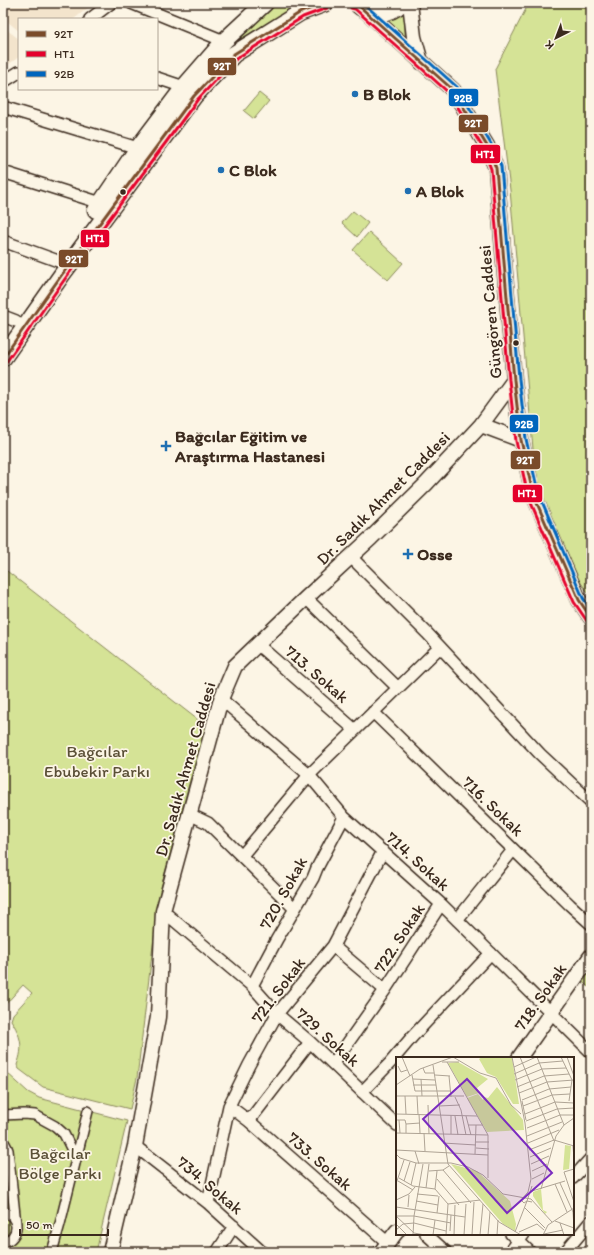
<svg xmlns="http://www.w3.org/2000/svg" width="594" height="1255" viewBox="0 0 594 1255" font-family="Itim,sans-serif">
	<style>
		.built { fill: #f3e4cc }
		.green { fill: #d5e396; stroke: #88865a }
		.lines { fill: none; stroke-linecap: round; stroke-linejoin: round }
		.pedestrian-casing { stroke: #3b2a1e; stroke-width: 12 }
		.minor-casing { stroke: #3b2a1e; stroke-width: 14 }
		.tertiary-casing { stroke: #3b2a1e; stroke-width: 17 }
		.secondary-casing { stroke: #3b2a1e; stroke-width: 19 }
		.pedestrian { stroke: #fcf5e5; stroke-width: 9 }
		.minor { stroke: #fcf5e5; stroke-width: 11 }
		.tertiary { stroke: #fcf5e5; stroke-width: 14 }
		.secondary { stroke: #fcf5e5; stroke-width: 16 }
		.bus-1-casing { stroke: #fcf5e5; stroke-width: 6 }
		.bus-2-casing { stroke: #fcf5e5; stroke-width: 6 }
		.bus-3-casing { stroke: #fcf5e5; stroke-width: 6 }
		.bus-1 { stroke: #7a4b2a; stroke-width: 3 }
		.bus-2 { stroke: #e4002b; stroke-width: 3 }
		.bus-3 { stroke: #0065bd; stroke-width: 3 }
		.poi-dot { fill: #1f6fb2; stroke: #fcf5e5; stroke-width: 1.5 }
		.bus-dot { fill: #3b2a1e; stroke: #fcf5e5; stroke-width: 1.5 }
		.labels { text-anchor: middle; stroke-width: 3.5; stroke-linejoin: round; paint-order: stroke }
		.poi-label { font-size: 17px; font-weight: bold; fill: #3b2a1e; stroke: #fcf5e5; text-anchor: start }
		.street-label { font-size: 17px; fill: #3b2a1e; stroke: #fcf5e5 }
		.park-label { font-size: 17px; fill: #5a4f36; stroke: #fcf5e5 }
		.inset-road { fill: none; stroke: #afa495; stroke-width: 1 }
		.view { fill: #7b2cbf; fill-opacity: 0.15; stroke: #7b2cbf; stroke-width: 2 }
		.inset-edge { fill: none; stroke: #3b2a1e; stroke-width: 2 }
		.line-badge { stroke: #fcf5e5; stroke-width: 1.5 }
		.badge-label { font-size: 11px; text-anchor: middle; font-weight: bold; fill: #fff }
	</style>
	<rect width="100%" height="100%" fill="#fcf5e5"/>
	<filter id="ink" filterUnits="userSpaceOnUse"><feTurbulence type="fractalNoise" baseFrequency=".025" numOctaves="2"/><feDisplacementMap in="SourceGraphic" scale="8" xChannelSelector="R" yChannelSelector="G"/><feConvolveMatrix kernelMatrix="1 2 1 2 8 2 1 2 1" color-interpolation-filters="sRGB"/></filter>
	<g filter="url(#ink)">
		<path class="built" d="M3,3H94L74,19H19V31L3,18Z
			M3,27L19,39V57L3,68Z"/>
		<path class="green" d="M278,3H302L267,23L223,54L252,24Z
			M529,3H591V597L567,563L538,505L510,190L495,69Z
			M405,9V40L381,18Z
			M259,93L269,101L254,119L244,111Z
			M353,211L368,223L357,237L342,223Z
			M369,232L403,263L388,280L353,250Z
			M3,568L207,727L189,784L159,895L137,1078L130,1109L43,1087L19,1069L17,1065C24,1047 21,1036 11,1020L13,1014L32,993L23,985L3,1007Z
			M591,966V989L580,980Z
			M6,1072L28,1092L39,1098L127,1121L96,1252H3V1074Z"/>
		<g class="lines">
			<defs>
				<path id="pedestrian" d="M3,1115L24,1114L35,1115L55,1126L64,1134L76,1158
					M3,1141C10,1150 10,1158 3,1166
					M8,1150L16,1224
					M3,1212C21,1216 20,1238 3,1243
					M3,1250V1252
					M52,1252L60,1224L88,1111"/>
				<path id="minor" d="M131,3L224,41
					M90,19L111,3
					M157,78L184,87
					M3,82L19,72
					M3,107L138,148
					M3,172L101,203
					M3,241L58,261
					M3,316L16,321
					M351,557L427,633L540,754L591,802
					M306,598L398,688
					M257,644L355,730
					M221,699L309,775L344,817L441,904L591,1052
					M373,712L570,905L591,924
					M189,814L208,823L294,908
					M244,853L309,775L440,647
					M163,911L252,986L277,1014L310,1042L397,1125
					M457,920L513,850
					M333,946L385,990
					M252,986L277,939L313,878L317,868L344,817
					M333,1064L385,990L441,904
					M362,1092L390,1063L412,1037L491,953
					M229,1106L249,1121L388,1243
					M249,1121L310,1042
					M135,1146L208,1203L262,1252
					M573,1178L591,1158
					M208,1203L229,1106L249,1065L277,1014L333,946L383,851
					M426,1234L446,1252
					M511,1234L530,1252
					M217,1252L234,1226
					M510,1252L524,1234
					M565,1252L591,1221"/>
				<path id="tertiary" d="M410,3L414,37L421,62
					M361,7L453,90L487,146L496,168L514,380L521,440L533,494L579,600L591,618
					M481,425L521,440
					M519,1058L591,956
					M110,1252L135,1146L158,1017L163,911L221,699L235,666L306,598L371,538L426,484L481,425L514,380
					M381,1252L397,1231"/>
				<path id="secondary" d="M356,3C369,16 389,16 402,3
					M96,210L138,148L184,87L224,41L265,3
					M3,358L63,273L194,96L234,54L301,12L325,3"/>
			</defs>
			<use href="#pedestrian" class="pedestrian-casing"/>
			<use href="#minor" class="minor-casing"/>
			<use href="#tertiary" class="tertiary-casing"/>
			<use href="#secondary" class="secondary-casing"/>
			<use href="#pedestrian" class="pedestrian"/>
			<use href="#minor" class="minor"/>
			<use href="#tertiary" class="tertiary"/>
			<use href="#secondary" class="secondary"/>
			<defs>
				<path id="bus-1" d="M353,3L358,5L453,90L487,146L496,168L514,380L521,440L533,494L579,600L591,618
					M3,358L63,273L194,96L234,54L301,12L325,3"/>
				<path id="bus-2" d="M351,8L355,9L449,93L483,148L491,169L509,380L516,441L528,496L574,602L587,621
					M7,361L67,276L198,99L237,58L303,17L327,8"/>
				<path id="bus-3" d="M363,3L457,87L491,144L501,166L519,379L526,439L538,492L583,598L591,609"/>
			</defs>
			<use href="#bus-1" class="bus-1-casing"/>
			<use href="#bus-2" class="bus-2-casing"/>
			<use href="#bus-3" class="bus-3-casing"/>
			<use href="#bus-1" class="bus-1"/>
			<use href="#bus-2" class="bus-2"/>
			<use href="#bus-3" class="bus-3"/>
		</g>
	</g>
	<g class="poi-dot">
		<circle cx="355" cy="94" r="4"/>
		<circle cx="221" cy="170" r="4"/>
		<circle cx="408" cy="191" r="4"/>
		<path d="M164 440h4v4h4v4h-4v4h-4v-4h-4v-4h4z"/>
		<path d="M406 548h4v4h4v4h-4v4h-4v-4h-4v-4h4z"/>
	</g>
	<g class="bus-dot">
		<circle cx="123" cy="192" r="3.5"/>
		<circle cx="516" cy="343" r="3.5"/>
	</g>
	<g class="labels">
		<g class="poi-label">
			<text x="363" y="100">B Blok</text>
			<text x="229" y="176">C Blok</text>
			<text x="416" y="197">A Blok</text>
			<text x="175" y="442">Bağcılar Eğitim ve<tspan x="175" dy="20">Araştırma Hastanesi</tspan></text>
			<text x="417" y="560">Osse</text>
		</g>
		<g class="street-label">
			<text transform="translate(490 312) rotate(-95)" y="6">Güngören Caddesi</text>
			<text transform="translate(383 498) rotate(-45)" y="6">Dr. Sadık Ahmet Caddesi</text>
			<text transform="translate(317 674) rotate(41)" y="6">713. Sokak</text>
			<text transform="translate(185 769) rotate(-74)" y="6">Dr. Sadık Ahmet Caddesi</text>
			<text transform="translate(493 806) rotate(44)" y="6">716. Sokak</text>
			<text transform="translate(418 861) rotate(42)" y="6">714. Sokak</text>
			<text transform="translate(283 893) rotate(-61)" y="6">720. Sokak</text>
			<text transform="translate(399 938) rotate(-57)" y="6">722. Sokak</text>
			<text transform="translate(278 990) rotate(-53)" y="6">721. Sokak</text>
			<text transform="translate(540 997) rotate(-55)" y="6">718. Sokak</text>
			<text transform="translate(328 1037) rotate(42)" y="6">729. Sokak</text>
			<text transform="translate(320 1161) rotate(41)" y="6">733. Sokak</text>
			<text transform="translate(210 1185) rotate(40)" y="6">734. Sokak</text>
		</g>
		<g class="park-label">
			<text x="97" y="757">Bağcılar<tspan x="97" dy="20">Ebubekir Parkı</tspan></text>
			<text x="60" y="1159">Bağcılar<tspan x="60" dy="20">Bölge Parkı</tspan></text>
		</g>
	</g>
	<g transform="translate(396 1057)">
		<rect width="178" height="178" fill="#fcf5e5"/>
		<path d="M86,0H116L123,47H117L100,20L91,16L83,2ZM62,5L92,22L81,31L83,36L71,40L52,6ZM101,30L127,63L128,73L91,75L71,41L82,37L87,43L88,40L92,41ZM169,88L175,89L173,112L167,113ZM55,107L81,114L114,144L120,167L119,174L107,167ZM145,132L147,153L151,155L149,157L137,139V135Z" fill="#d5e396"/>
		<path class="inset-road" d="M6,0L14,19M116,0L129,66L135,122L132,135L125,143L128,146L131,144M124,0L158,84M141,0L168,68M165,0L176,23L173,44M171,0L178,19M46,5H63M51,5L92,78V121M37,8L52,107L103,165L125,178M2,9L5,15L11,13M118,10L140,0M27,11L29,16H38M118,17L143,6L167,4M16,18L19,34H55M39,18L54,19M53,19L55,40M17,22L39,23M25,22L26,39M119,23L146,12L170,11M0,28L24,12L57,0L84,16L100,21L115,48L125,57M17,28H40M121,30L148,19L173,17M123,36L151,25L178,23M0,39H68M9,39L10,57M21,39L22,57M59,40L65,53L70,78M126,43L153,32L175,30M126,44L130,63M32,48L33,77M43,49L64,48M127,49L156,38L174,37M0,57L81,59M23,57L24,76M129,57L159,45L178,46M59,59L62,78M70,59L75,78M0,63H9L10,67M3,63L4,76M130,64L161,52L178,51M72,68H87M131,71L164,58H178M0,76L92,78M10,76V67L24,66M28,76L29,94M55,77V58M131,79L166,65M80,85H93M47,86L80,88M132,86L163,73M177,89L178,102M80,91L93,92M0,93L92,98M133,93L158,83L178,89M19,94L23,107M0,97L4,101L20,106H55L72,110L87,118L107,137L135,142L156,165M79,97L80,68M134,100L155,91M135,107L153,99M178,112L168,115L178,145M47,113L75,146M33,114L47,113L53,109M41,114L39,132L52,147M136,114L151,107M3,121L17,129L39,132M41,122L63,148M136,122L148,116M2,124L17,133M8,124L14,105M164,126L177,155L178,171M0,127L8,103M159,127L171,155M15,128L20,106M30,131L33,107M145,132L160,79L168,68L178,61M136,134L169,124M21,137L42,139M0,143L13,137L19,130M20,144L42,148M131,144L136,129M52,147L84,143M0,150L69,160M12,150L13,138M128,150L149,171M41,156L43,139M0,159H18L55,166M0,159L18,176L29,178M159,164L178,171M164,166L168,178M0,167L11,178M0,173L7,167L18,166L50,174M54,174L55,158M119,175L131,144L136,145M123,175L141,167L148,173M148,177L167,173M17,178L18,159L27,107M37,178L39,163M50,178L52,147M58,178L59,148M68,178L70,147M76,178L78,145M84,178L87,147M92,178L94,155M101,178L102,163M147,178L152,168L178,151"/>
		<path class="view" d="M71,22L156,116L111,156L27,62Z"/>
		<rect width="178" height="178" class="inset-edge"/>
	</g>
	<g class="line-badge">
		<rect x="207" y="57" width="30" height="19" rx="4" fill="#7a4b2a"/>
		<rect x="448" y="88" width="31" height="19" rx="4" fill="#0065bd"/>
		<rect x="458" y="114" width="31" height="19" rx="4" fill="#7a4b2a"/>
		<rect x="470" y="144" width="31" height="20" rx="4" fill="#e4002b"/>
		<rect x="80" y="229" width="30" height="19" rx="4" fill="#e4002b"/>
		<rect x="58" y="249" width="31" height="19" rx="4" fill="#7a4b2a"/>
		<rect x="509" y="414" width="30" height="19" rx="4" fill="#0065bd"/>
		<rect x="510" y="450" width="31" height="20" rx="4" fill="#7a4b2a"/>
		<rect x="512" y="484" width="31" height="19" rx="4" fill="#e4002b"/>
	</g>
	<g class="badge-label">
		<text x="222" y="70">92T</text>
		<text x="463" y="102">92B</text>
		<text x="473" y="127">92T</text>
		<text x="485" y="158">HT1</text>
		<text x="95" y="242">HT1</text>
		<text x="74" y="263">92T</text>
		<text x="524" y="428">92B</text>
		<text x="525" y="464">92T</text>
		<text x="527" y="497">HT1</text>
	</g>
	<rect width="594" height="1255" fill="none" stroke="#fcf5e5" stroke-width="16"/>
	<rect x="8" y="8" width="578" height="1239" fill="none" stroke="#3b2a1e" stroke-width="1.5" filter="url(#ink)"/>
	<rect x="18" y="18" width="140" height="72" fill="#fcf5e5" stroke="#afa495"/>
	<rect x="26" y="31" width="20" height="6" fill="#7a4b2a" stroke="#afa495"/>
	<text x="54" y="38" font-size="12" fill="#3b2a1e">92T</text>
	<rect x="26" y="51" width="20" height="6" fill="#e4002b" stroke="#afa495"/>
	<text x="54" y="58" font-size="12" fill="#3b2a1e">HT1</text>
	<rect x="26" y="71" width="20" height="6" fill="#0065bd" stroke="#afa495"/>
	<text x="54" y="78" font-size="12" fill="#3b2a1e">92B</text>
	<g transform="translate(556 38) rotate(222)" stroke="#fcf5e5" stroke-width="3" paint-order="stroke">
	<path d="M0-3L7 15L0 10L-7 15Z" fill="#3b2a1e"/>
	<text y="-6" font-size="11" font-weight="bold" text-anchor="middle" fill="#3b2a1e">K</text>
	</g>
	<path d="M20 1229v6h88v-6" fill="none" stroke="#3b2a1e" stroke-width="2"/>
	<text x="26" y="1229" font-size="12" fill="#3b2a1e" stroke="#fcf5e5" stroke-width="3" paint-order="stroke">50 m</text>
</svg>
